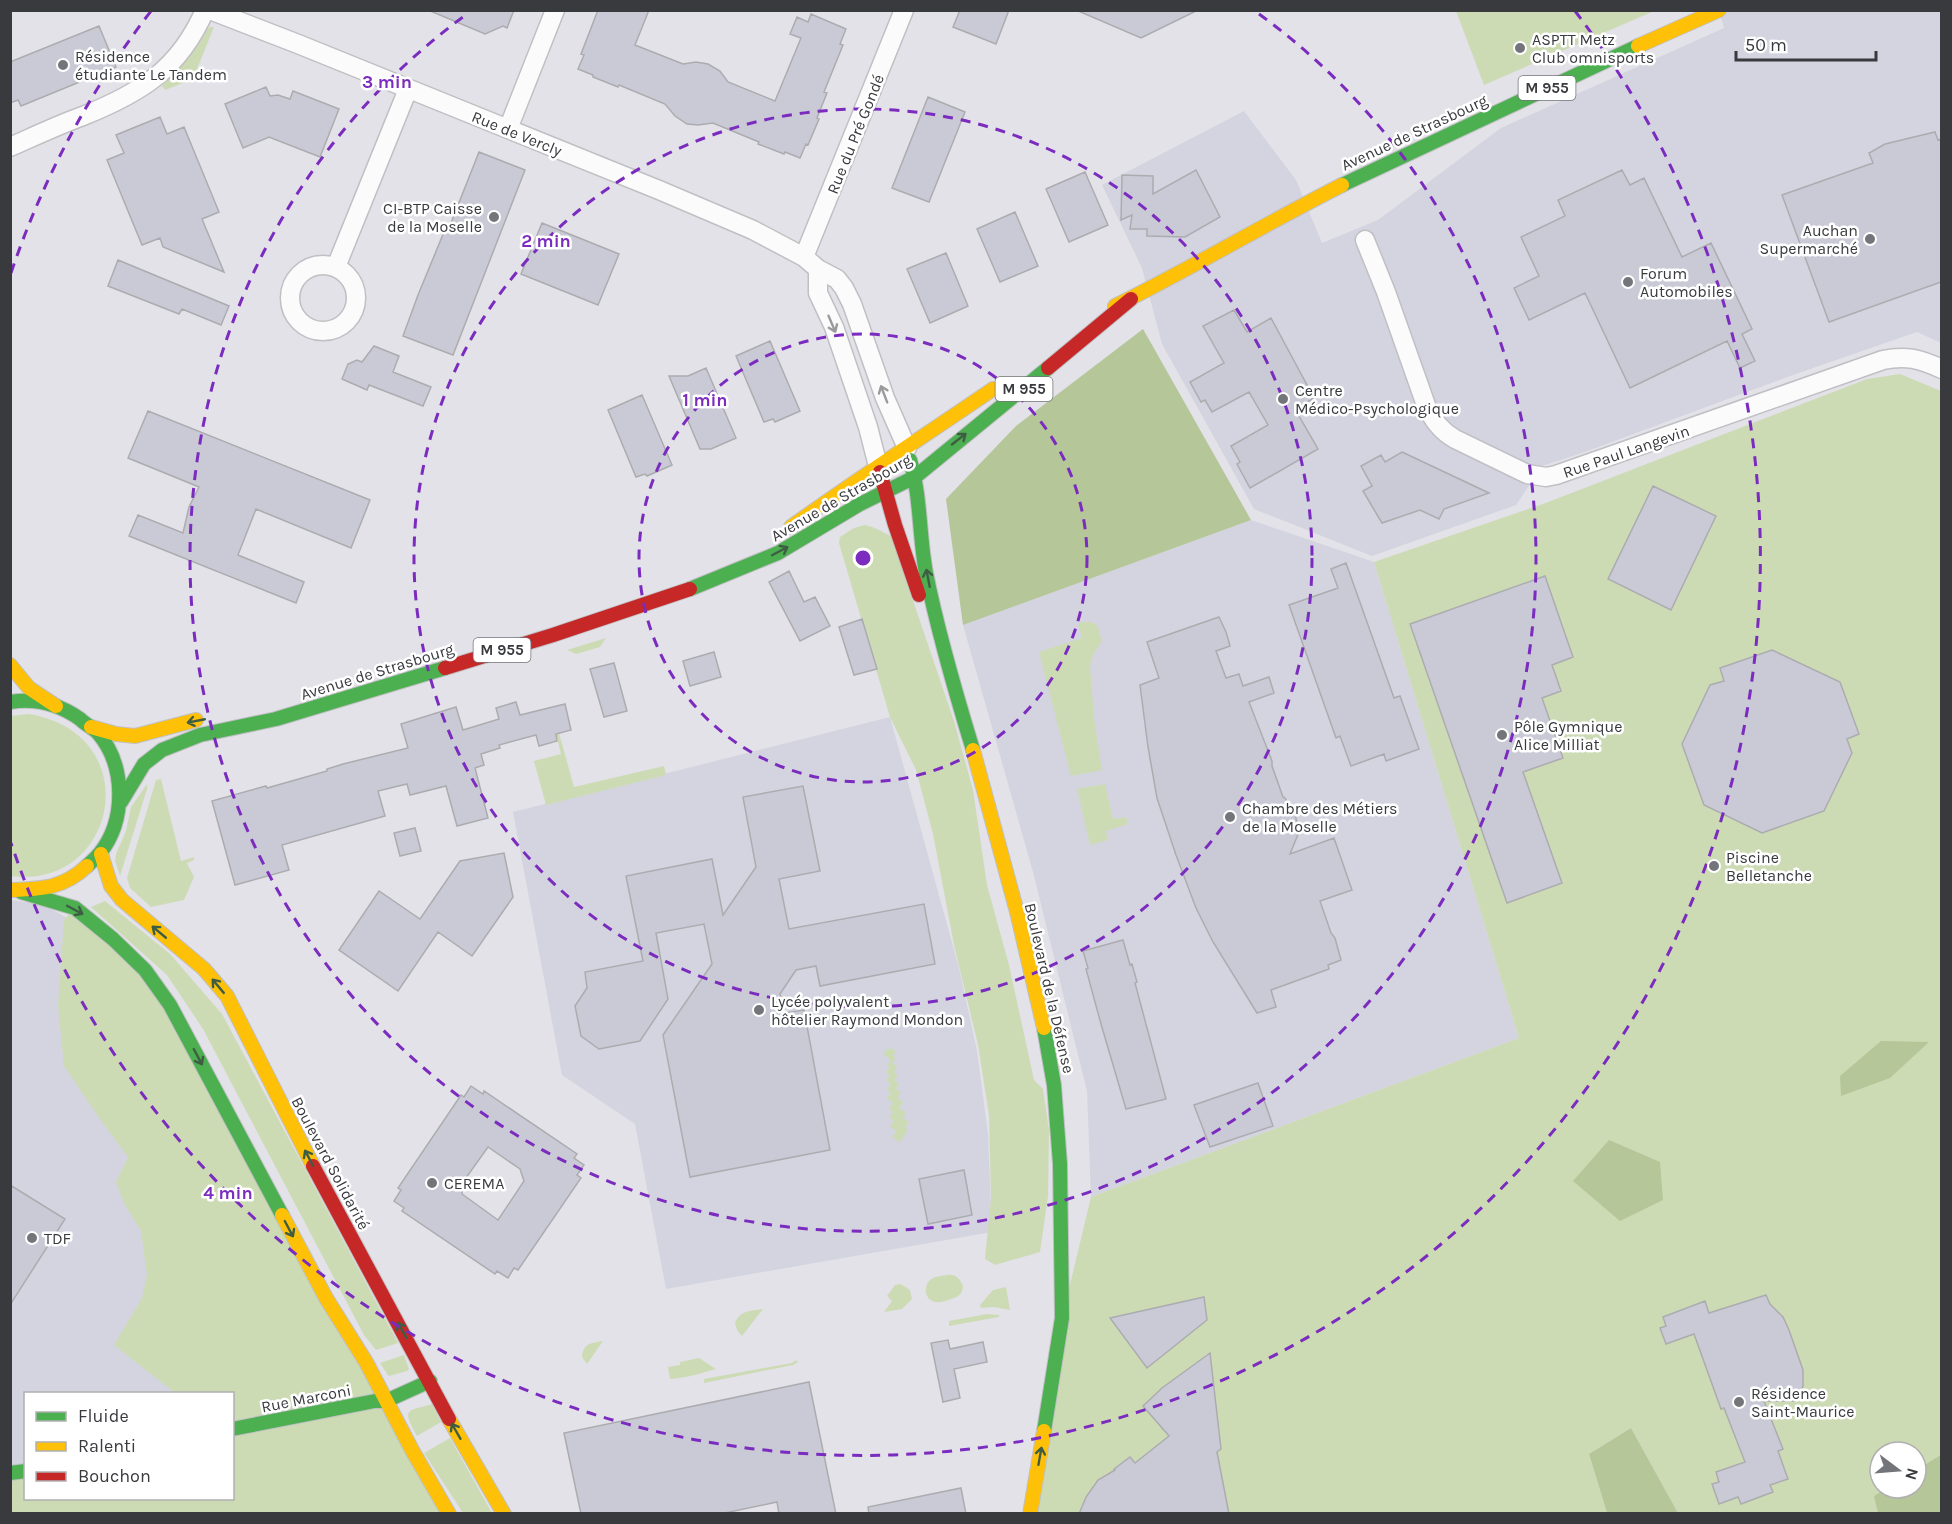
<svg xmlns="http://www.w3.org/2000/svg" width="1952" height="1524" viewBox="0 0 1952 1524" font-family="Karla,sans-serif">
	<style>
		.built { fill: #d3d4df; fill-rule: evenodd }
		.green { fill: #cddbb5; fill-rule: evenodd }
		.forest { fill: #b5c698 }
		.building { fill: #c9cad5; stroke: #acacb0; stroke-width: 1.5; fill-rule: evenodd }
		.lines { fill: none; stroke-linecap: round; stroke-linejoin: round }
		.street-casing { stroke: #c0c0c4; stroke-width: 21 }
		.fast-casing { stroke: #c0c0c4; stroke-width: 16 }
		.slow-casing { stroke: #c0c0c4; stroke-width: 16 }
		.jam-casing { stroke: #c0c0c4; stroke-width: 16 }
		.street { stroke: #fbfbfc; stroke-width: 18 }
		.fast { stroke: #4caf50; stroke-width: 14 }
		.slow { stroke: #ffc107; stroke-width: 14 }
		.jam { stroke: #c62828; stroke-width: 14 }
		.oneway { stroke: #9a9a9d }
		.oneway2 { stroke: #3f5d43 }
		.ring { fill: none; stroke: #7b2cbf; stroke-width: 3; stroke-dasharray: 10 8 }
		.poi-dot { fill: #74757a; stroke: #fff; stroke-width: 2 }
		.labels { text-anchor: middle; stroke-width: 5; stroke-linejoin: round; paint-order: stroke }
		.shield { fill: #fff; stroke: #747578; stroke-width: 1.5 }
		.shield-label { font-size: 15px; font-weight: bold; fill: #393a3e }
		.poi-label { font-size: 16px; fill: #393a3e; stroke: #fff; text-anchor: start }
		.street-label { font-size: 16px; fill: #393a3e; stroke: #fff }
		.centre { fill: #7b2cbf; stroke: #fff; stroke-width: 3 }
		.ring-label { font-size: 18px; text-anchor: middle; font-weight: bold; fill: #7b2cbf; stroke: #fff; stroke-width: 5; stroke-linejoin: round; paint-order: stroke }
	</style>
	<rect width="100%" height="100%" fill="#e2e2e8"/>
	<path class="built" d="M1719,11H1941V343L1917,332L1790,376L1582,453L1542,466L1516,505L1372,556L1254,509L1162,344L1142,268L1102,185L1244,111L1296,180L1322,243L1378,220L1501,128L1724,28Z
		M1251,520L1374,562L1519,1038L1091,1197L1087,1091L1033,872L963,625Z
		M890,717L959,968L977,1051L988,1134L992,1232L666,1289L635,1124L562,1075L513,812Z
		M10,900L44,905L117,946L450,1513H11ZM26,1394H232V1498H26Z"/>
	<path class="green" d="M1456,11H1654L1484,85Z
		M210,27H214L193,79L165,90L162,86L188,57L205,31Z
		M1900,374L1941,391V1513H1678L1631,1428L1589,1454L1607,1513L1030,1514L1062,1318L1091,1197L1519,1038L1374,562L1543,504L1867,379ZM1880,1452H1916V1488H1880Z
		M865,525C875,527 882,532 891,536L954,721L973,790L987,885L1009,965L1034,1080L1043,1089L1049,1130L1048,1196L1040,1252L995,1265L985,1259L991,1198L989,1115L978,1045L954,945L933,834L916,770L890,717L839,543L840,537L854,528Z
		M1084,622H1091L1097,625L1102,641L1093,655L1090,666L1094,718L1102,770L1071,776L1039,652L1082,638L1078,624Z
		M606,638L600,647L576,654L567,650Z
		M29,714C148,734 118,890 11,876L10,716Z
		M559,733L574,787L664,766L666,775L546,805L534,761L561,754L556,734Z
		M161,779L181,861L194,857V860L187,863L194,877L184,900L151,907L130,888L127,878L156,780Z
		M147,784V789L120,876L115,861L116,854L126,831L131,807Z
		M1105,784L1113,819L1126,817L1128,824L1106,831L1108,840L1090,845L1077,789Z
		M105,901L170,954L222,1014L398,1343L376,1350L364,1335L203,1029L167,975L91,907Z
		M75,908L145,970L449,1513H11L10,1473L25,1471L26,1498H232V1394L175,1393L114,1345L142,1298L147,1275L141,1231L125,1205L116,1182L128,1157L102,1122L64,1066L58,1005L64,920Z
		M890,1048L896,1051L893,1056L896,1058L892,1063L897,1066L894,1072L898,1075L894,1080L899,1084L896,1089L901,1092L897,1098L903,1102L899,1108L906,1113L903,1118L909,1122L905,1128L908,1130L900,1142L892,1137L896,1131L890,1126L894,1121L889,1117L893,1112L889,1108L893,1103L887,1098L891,1093L887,1089L891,1084L886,1080L890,1076L886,1072L890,1067L887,1065L891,1060L883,1054L886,1050Z
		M947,1275C956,1274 960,1279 963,1286C962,1294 959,1297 951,1299C948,1300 941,1303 937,1302C924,1302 922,1284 933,1278C937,1276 943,1276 947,1275Z
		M901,1284L910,1290L912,1299L902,1309L884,1312L892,1301L887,1296L895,1285Z
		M1006,1287L1010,1310L994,1307L981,1308L980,1305L993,1290Z
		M763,1309L742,1336L737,1330L735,1323C740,1310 751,1311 763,1309Z
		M987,1314L999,1315V1317L949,1326V1321Z
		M603,1341L587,1364L582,1357C583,1343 592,1343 603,1341Z
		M404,1355L409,1369L407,1371L389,1376L387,1374L380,1363Z
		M699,1358L716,1369C702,1373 686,1378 670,1379L668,1367L680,1365V1362Z
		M796,1360L798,1362L793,1365L704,1383V1379L792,1363Z
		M432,1404L441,1422L417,1436C402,1408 405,1412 432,1404Z
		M450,1438L492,1513H463L424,1453Z"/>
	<path class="forest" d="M1143,329L1251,520L963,625L946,499L1016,426Z
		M1881,1041L1929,1042L1890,1078L1841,1096L1840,1076Z
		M1609,1140L1660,1162L1663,1200L1620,1221L1573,1181Z
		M1631,1428L1678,1513H1607L1589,1454Z
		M1941,1455V1513H1878L1874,1496L1887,1488H1916V1470Z"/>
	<path class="building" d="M428,10H514L507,28L503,26L485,34Z
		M598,10H649L635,45L683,64L696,62L708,64L720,71L728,82L775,101L801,38L790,34L797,17L808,22L811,14L846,29L840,44L843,45L824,92L827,93L817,118L819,119L808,145L806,144L800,158L785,152L784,154L758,144L759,142L713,123L698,125L687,124L675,116L665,104L619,85L618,87L593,77V75L578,69L584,55L581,54Z
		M960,10H1009L996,44L953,27Z
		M1076,10H1198L1141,38Z
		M99,26L116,67L21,106L18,100L10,103V62Z
		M266,87L270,96L278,95L290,99L293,91L339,109L320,157L269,137L243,148L225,104Z
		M928,97L965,112L929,202L892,188Z
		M160,117L167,134L184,127L219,212L202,219L224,272L163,247L160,238L142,245L107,160L124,153L116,135Z
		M1935,132L1938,140L1941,139V282L1829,322L1782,195L1873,163L1869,153L1885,144Z
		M479,152L525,170L453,355L403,336L418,295L444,232L447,233Z
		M1196,170L1220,217L1185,237L1147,236V229H1130L1132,215L1121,220L1122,175L1153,176V194Z
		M1622,170L1630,185L1644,178L1682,257L1711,243L1752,329L1742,334L1755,361L1740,368L1727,341L1630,388L1585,293L1529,320L1514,288L1539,276L1521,237L1565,216L1558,200Z
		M1085,172L1108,225L1069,242L1046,189Z
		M1015,212L1038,266L1000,282L977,229Z
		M542,223L619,254L598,305L521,274Z
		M946,253L968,306L930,323L907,269Z
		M118,260L229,306L221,325L182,309L179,314L108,286Z
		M1234,310L1247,332L1271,318L1314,398L1295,409L1318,449L1250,488L1237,464L1240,462L1231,446L1268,425L1249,392L1212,412L1205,400L1201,402L1190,382L1224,363L1203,326Z
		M770,341L800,411L775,422L773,419L764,422L736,356Z
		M374,346L399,356L393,372L431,387L423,406L369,385L367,390L342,379L348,364L357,360L362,362Z
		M706,368L736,438L711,449H700L669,376H688Z
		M642,395L672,465L647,476L645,474L636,477L608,410Z
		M148,411L370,500L351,548L256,509L238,555L304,582L296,603L129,536L138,515L183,533L189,507L199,487L128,458Z
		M1402,452L1489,493L1444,509L1439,519L1420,510L1382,523L1363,491L1372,486L1361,466L1381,455L1385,462Z
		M1653,486L1716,516L1671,610L1608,579Z
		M1346,563L1394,698L1400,696L1419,749L1386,761L1384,754L1351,766L1340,736L1336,738L1289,605L1338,588L1331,569Z
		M789,571L804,602L815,597L830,626L800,641L769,582Z
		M1545,576L1573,657L1552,665L1561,691L1542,698L1563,758L1523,772L1562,883L1507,903L1410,624Z
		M1219,617L1226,632L1230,646L1216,651L1226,678L1239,674L1243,686L1269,677L1274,693L1249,702L1272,761V766L1283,797L1285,798L1295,814L1299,832L1290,854L1334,838L1352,890L1320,901L1331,933L1335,938L1341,960L1328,965L1329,969L1271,990L1276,1007L1257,1013L1213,942L1196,908L1176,855L1157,798L1148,747L1140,685L1159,678L1147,642Z
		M862,619L877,669L854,675L839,627Z
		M1772,650L1840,682L1859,734L1847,739L1852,753L1824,811L1762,833L1704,805L1682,744L1710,685L1724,681L1720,668Z
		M714,652L721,677L690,686L683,661Z
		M614,663L627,711L604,717L590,669Z
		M516,702L520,715L565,704L571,730L556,734L557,741L539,746L536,735L499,745L500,748L481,754L484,765L475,768L488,818L457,826L446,786L410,795L407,784L378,791L385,816L282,845L289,870L235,885L212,801L266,786L267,788L327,771V769L343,764L408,748L401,724L456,707L463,730L499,719L496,708Z
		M803,786L820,871L779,879L789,929L924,904L935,964L820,986L816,966L796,970L780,994L784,1013L804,1010L830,1150L690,1177L663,1035L712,964L704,924L656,933L668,999L640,1041L599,1049L581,1036L575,1006L587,988L585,972L643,961L626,876L712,859L723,915L756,867L743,797Z
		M415,828L421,851L400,856L394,833Z
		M504,853L513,897L472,956L438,932L398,991L339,950L379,891L420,919L460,861Z
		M1123,940L1130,965L1132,964L1137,982L1135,983L1166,1099L1126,1109L1101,1024L1086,969L1088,968L1083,951Z
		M1258,1083L1273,1126L1210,1147L1194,1105Z
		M471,1086L483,1094L484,1091L577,1154L574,1158L584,1165L577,1175L581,1178L518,1270L514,1268L508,1278L497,1271L495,1274L402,1211L404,1208L394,1201L401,1190L398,1188L461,1095L464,1097ZM488,1147L520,1169L524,1181L498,1220L462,1194L463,1182Z
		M964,1170L972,1215L928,1224L919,1179Z
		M10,1185L65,1219L10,1305Z
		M1766,1295L1770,1304L1783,1317L1789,1330L1803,1370V1386L1798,1398L1794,1401H1764L1783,1449L1778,1451L1788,1479L1770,1485L1773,1492L1741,1504L1738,1497L1719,1504L1712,1484L1719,1482L1716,1472L1745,1462L1724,1408L1721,1409L1694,1334L1666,1344L1660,1328L1666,1326L1663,1317L1705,1301L1709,1313Z
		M1204,1297L1207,1320L1147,1368L1110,1318Z
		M948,1340L950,1349L983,1342L987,1362L954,1369L960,1398L943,1402L931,1343Z
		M1210,1353L1221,1449L1217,1452L1229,1514H1079L1086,1497L1098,1480L1115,1470L1114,1469L1130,1457L1135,1463L1169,1436L1143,1406L1162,1388Z
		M809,1382L836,1514H779L777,1502L720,1514H581L564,1433Z
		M961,1488L966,1514H869L868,1507Z"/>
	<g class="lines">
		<defs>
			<path id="street" d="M210,10L298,44L659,190L753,230L804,257L818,269L837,279L844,288L852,304L885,398L907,448
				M508,129L555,10
				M10,147C35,136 58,125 83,116C140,93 179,70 205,10
				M1365,240L1386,292L1427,408C1435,422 1441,431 1455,439L1527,474L1546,477L1556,475L1883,360C1906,355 1920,359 1942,369
				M804,257L904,10
				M290 298a33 33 0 1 1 66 0a33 33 0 1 1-66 0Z
				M336,267L408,89
				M818,269V293L834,327L868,427L878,466"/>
			<path id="fast" d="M1342,185L1638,46
				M910,460C921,497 919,536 926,573C938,633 955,691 973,750
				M690,589L778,553L860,504L915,477L1048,368
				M10,702C35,698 59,704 80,719C85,724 93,728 98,733C126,766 126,820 100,853C96,858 91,862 87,866
				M121,802L144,764L162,750L200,735L276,719L445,668
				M21,892L75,908L113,939L145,970L170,1005L282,1215
				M1044,1028L1054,1085L1060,1164L1062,1318L1044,1431
				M232,1429L375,1401H386L430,1381
				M10,1473L26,1471"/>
			<path id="slow" d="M1638,46L1719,10
				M1115,306C1192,268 1265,224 1342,185
				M791,527C857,479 926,435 993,389
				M10,665L29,688L56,706
				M91,727L116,734L135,736L196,720
				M973,750L1017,912L1044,1028
				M101,854L111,886L122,900L204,969L227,996L313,1166
				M10,890C40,889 63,889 87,866
				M282,1215L326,1298L366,1362L412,1450L449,1514
				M449,1419L504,1514
				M1030,1514L1044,1431"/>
			<path id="jam" d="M1048,368L1131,299
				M880,472L895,525L919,595
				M445,668L553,635L690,589
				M313,1166L449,1419"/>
		</defs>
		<use href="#street" class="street-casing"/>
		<use href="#fast" class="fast-casing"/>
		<use href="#slow" class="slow-casing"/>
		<use href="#jam" class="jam-casing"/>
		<use href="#street" class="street"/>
		<use href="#fast" class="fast"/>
		<use href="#slow" class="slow"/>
		<use href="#jam" class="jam"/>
	</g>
	<defs><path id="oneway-shaft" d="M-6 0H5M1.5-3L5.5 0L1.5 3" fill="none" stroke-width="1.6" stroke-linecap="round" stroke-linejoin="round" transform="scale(1.5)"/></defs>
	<g class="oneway">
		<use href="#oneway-shaft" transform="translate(832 324) rotate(67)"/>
		<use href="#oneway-shaft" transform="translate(884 394) rotate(-111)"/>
	</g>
	<g class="oneway2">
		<use href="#oneway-shaft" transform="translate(959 439) rotate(-38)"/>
		<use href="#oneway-shaft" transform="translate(780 551) rotate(-28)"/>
		<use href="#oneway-shaft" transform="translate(928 578) rotate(-101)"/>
		<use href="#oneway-shaft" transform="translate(196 721) rotate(169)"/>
		<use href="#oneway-shaft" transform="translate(75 910) rotate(28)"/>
		<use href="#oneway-shaft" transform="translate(159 932) rotate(-140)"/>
		<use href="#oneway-shaft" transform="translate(218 986) rotate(-130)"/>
		<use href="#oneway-shaft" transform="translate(198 1057) rotate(62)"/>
		<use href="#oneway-shaft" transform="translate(309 1158) rotate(-118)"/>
		<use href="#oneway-shaft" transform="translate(289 1229) rotate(62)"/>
		<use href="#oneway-shaft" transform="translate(402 1330) rotate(-119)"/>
		<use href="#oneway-shaft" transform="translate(456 1431) rotate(-120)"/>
		<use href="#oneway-shaft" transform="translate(1040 1456) rotate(-80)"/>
	</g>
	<g class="ring">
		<circle cx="863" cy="558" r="224"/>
		<circle cx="863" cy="558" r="449"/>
		<path d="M1259 14A673 673 0 1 1 467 14"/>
		<path d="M11 273A898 898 0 0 1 151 11M1575 11A898 898 0 1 1 11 843"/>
	</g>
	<g class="poi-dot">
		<circle cx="1520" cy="48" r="6"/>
		<circle cx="63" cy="65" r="6"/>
		<circle cx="494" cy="217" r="6"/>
		<circle cx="1870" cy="239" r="6"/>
		<circle cx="1628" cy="282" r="6"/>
		<circle cx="1283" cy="399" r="6"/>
		<circle cx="1502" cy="735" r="6"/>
		<circle cx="1230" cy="817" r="6"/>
		<circle cx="1714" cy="866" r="6"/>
		<circle cx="759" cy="1010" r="6"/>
		<circle cx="432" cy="1183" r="6"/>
		<circle cx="32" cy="1238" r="6"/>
		<circle cx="1739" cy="1402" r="6"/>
	</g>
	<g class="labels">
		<g class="shield">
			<rect x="1518.5" y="76" width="57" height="24" rx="4.5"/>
			<rect x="995.5" y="377" width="57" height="24" rx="4.5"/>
			<rect x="473.5" y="638" width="57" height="24" rx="4.5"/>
		</g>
		<g class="shield-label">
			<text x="1547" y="93">M 955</text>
			<text x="1024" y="394">M 955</text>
			<text x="502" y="655">M 955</text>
		</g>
		<g class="poi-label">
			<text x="1532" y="45">ASPTT Metz<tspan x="1532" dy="18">Club omnisports</tspan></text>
			<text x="75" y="62">Résidence<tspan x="75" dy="18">étudiante Le Tandem</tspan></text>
			<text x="482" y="214" text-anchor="end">CI-BTP Caisse<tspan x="482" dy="18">de la Moselle</tspan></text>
			<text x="1858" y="236" text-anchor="end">Auchan<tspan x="1858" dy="18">Supermarché</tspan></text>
			<text x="1640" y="279">Forum<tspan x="1640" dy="18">Automobiles</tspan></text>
			<text x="1295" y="396">Centre<tspan x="1295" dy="18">Médico-Psychologique</tspan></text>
			<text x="1514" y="732">Pôle Gymnique<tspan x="1514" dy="18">Alice Milliat</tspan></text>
			<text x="1242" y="814">Chambre des Métiers<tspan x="1242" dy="18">de la Moselle</tspan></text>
			<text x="1726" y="863">Piscine<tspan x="1726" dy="18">Belletanche</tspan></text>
			<text x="771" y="1007">Lycée polyvalent<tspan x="771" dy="18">hôtelier Raymond Mondon</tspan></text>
			<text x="444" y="1189">CEREMA</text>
			<text x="44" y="1244">TDF</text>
			<text x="1751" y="1399">Résidence<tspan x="1751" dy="18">Saint-Maurice</tspan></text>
		</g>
		<g class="street-label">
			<text transform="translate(1414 132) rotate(-25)" y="6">Avenue de Strasbourg</text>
			<text transform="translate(517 133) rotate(22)" y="6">Rue de Vercly</text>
			<text transform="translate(855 134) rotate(-68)" y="6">Rue du Pré Gondé</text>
			<text transform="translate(1626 451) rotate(-19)" y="6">Rue Paul Langevin</text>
			<text transform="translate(841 497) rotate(-30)" y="6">Avenue de Strasbourg</text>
			<text transform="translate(377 671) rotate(-17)" y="6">Avenue de Strasbourg</text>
			<text transform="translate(1050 988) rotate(77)" y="6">Boulevard de la Défense</text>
			<text transform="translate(331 1163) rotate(62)" y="6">Boulevard Solidarité</text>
			<text transform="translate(306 1398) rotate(-11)" y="6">Rue Marconi</text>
		</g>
	</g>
	<circle cx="863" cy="558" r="9" class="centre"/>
	<g class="ring-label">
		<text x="387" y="88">3 min</text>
		<text x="546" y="247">2 min</text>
		<text x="705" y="406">1 min</text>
		<text x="228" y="1199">4 min</text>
	</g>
	<rect width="1952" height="1524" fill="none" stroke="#393a3e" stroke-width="24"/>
	<rect x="24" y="1392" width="210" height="108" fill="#ffffff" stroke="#b0b0b2" stroke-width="1.5"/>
	<rect x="36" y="1412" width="30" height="9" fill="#4caf50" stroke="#b0b0b2" stroke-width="1.5"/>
	<text x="78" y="1422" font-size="18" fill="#393a3e">Fluide</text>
	<rect x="36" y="1442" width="30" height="9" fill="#ffc107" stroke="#b0b0b2" stroke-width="1.5"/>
	<text x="78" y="1452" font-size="18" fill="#393a3e">Ralenti</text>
	<rect x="36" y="1472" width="30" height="9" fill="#c62828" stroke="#b0b0b2" stroke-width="1.5"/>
	<text x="78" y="1482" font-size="18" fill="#393a3e">Bouchon</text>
	<g transform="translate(1898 1470) rotate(106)"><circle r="28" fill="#ffffff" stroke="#b0b0b2" stroke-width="1.5"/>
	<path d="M0-4.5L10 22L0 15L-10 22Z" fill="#74757a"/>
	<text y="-9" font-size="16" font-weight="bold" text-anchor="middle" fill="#393a3e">N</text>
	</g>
	<path d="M1736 51v9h140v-9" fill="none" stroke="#393a3e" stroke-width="3"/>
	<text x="1745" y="51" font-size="18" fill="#393a3e" stroke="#ffffff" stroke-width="4.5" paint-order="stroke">50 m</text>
</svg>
